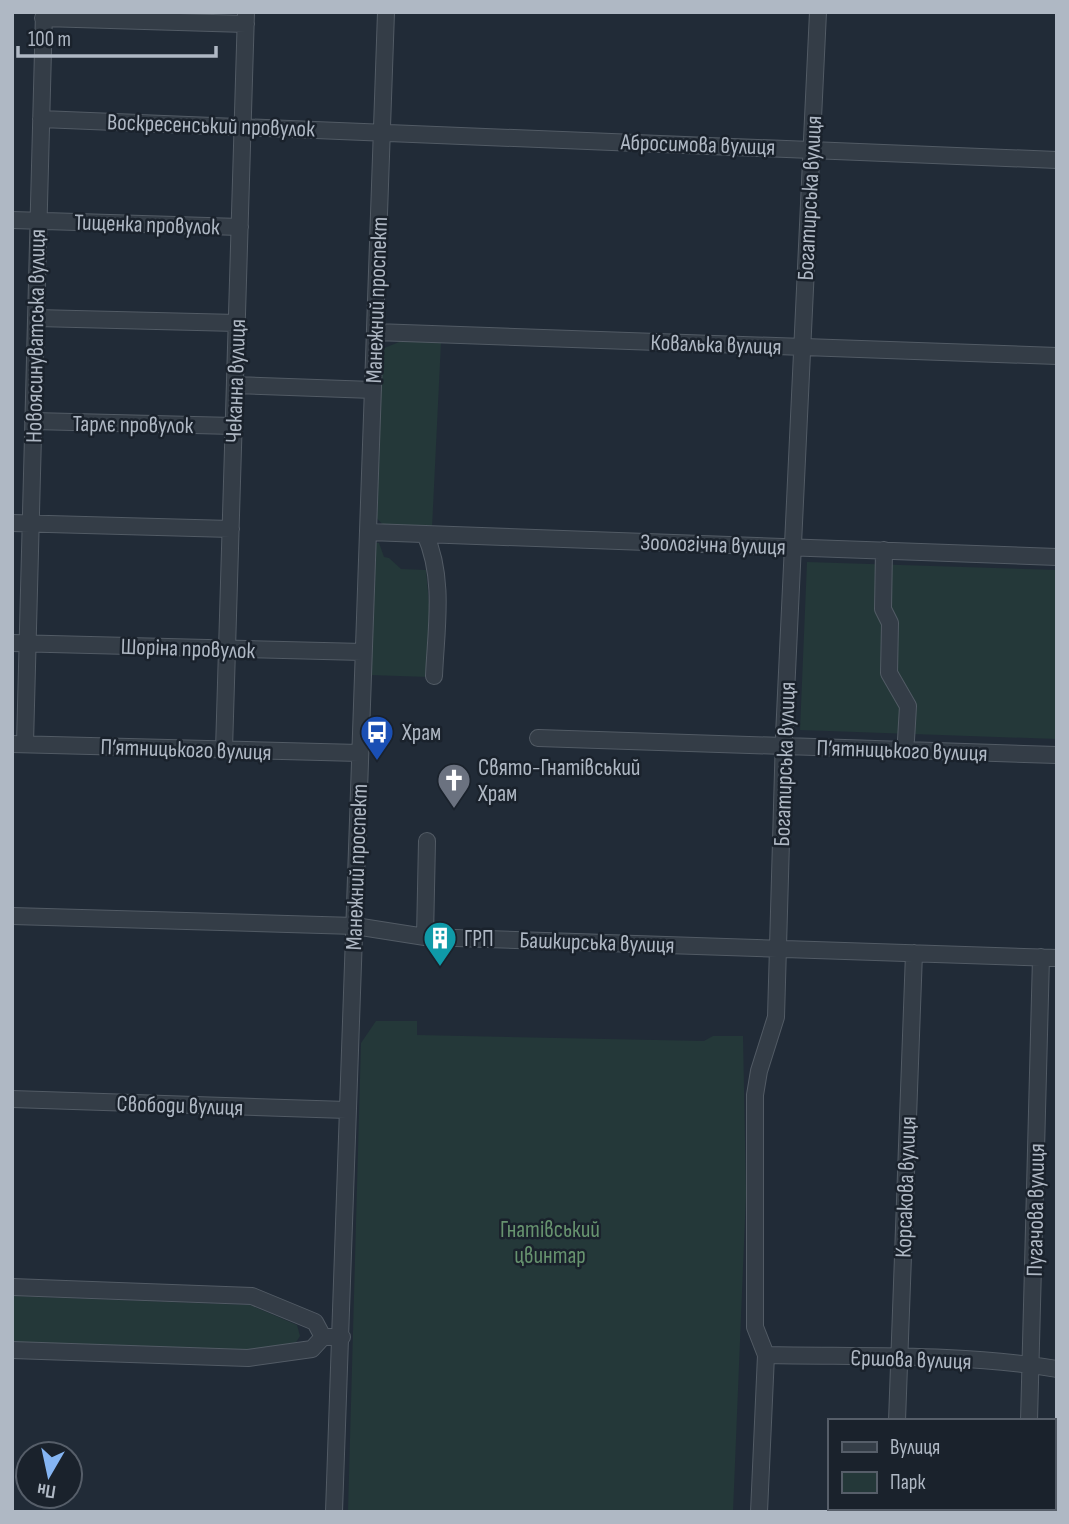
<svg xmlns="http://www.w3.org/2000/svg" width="1069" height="1524" viewBox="0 0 1069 1524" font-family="'Sofia Sans Condensed',sans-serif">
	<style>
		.green { fill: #243839 }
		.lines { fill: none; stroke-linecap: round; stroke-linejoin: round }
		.minor-casing { stroke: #525b65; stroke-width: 18 }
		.minor { stroke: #343d47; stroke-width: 16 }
		.labels { text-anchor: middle; stroke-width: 5; stroke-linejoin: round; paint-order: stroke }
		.street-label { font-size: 23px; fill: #afb8c4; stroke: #1a222c }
		.poi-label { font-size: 23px; fill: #afb8c4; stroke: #1a222c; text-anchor: start }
		.park-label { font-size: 23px; fill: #67936f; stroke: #1a222c }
	</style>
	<rect width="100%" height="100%" fill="#212b37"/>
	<path class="green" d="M404,340L441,342L432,528L383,525L374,515L382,349Z
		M373,543H379L384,557L389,558L401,569L426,570L431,627L429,677L369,675Z
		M807,562L1057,570V739L800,730Z
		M376,1021H417V1035L704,1041L713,1036H743L746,1194L733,1512H348L361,1043Z
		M12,1296L250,1305L297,1325L300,1336L295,1344L247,1355L12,1346Z"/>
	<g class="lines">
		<defs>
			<path id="minor" d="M43,18L246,24
				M41,119L1057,160
				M12,220L240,227
				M36,318L237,323
				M375,332L1057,356
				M235,385L373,390
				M33,421L234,426
				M12,523L231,529
				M369,532L1057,557
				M425,534C445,578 436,629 434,676
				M884,550L883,609L890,623L889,673L908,706L906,740
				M12,643L363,652
				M538,738L1057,755
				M12,744L359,753
				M25,744L44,12
				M224,750L246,12
				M12,916L355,926L425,937L1057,958
				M425,937L427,841
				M12,1099L347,1110
				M12,1287L252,1296L315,1322L323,1337H342
				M12,1350L248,1358L312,1349L323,1337
				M766,1355C861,1357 964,1353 1057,1369
				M897,1421L914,953
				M1029,1421L1041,957
				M334,1512L386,12
				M759,1512L766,1355L755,1327V1095L759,1071L776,1017L784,736L818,12
				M894,1512V1508
				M1026,1512V1508"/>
		</defs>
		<use href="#minor" class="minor-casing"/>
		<use href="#minor" class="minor"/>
	</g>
	<defs>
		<symbol id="bus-pin" viewBox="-11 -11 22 30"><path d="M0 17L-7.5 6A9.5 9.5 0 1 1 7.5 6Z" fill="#1a4fb4" stroke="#1a222c"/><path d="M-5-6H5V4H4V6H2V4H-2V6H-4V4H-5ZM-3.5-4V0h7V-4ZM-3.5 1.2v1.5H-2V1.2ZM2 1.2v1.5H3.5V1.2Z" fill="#fff"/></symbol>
		<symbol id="church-pin" viewBox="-11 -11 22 30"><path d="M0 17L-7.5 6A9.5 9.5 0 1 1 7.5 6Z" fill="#6b7280" stroke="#1a222c"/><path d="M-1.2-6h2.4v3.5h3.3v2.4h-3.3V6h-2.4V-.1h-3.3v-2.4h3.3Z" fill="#fff"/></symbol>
		<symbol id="building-pin" viewBox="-11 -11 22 30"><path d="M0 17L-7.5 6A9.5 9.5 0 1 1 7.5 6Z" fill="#0f9aa8" stroke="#1a222c"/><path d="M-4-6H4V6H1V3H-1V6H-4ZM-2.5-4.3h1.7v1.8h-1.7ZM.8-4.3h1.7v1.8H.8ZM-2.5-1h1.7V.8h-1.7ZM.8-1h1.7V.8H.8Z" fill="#fff"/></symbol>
	</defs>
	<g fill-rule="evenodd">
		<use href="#bus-pin" x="358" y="713" width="38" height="52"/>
		<use href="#church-pin" x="435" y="761" width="38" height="52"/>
		<use href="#building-pin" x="421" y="919" width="38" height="52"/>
	</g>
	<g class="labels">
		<g class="street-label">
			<text transform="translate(211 125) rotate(2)" y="8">Воскресенський провулок</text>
			<text transform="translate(698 144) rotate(2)" y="8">Абросимова вулиця</text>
			<text transform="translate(809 198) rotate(-87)" y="8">Богатирська вулиця</text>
			<text transform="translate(147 224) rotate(2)" y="8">Тищенка провулок</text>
			<text transform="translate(376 300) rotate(-88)" y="8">Манежний проспект</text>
			<text transform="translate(35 336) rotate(-89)" y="8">Новоясинуватська вулиця</text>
			<text transform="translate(716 344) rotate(2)" y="8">Ковалька вулиця</text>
			<text transform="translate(235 381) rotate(-88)" y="8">Чеканна вулиця</text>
			<text transform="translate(133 424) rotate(1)" y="8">Тарлє провулок</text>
			<text transform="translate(713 544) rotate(2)" y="8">Зоологічна вулиця</text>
			<text transform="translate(188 648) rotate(2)" y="8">Шоріна провулок</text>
			<text transform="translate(186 749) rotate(2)" y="8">П’ятницького вулиця</text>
			<text transform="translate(902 750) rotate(2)" y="8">П’ятницького вулиця</text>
			<text transform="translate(784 764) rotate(-88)" y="8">Богатирська вулиця</text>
			<text transform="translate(356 867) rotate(-88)" y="8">Манежний проспект</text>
			<text transform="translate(597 942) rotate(2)" y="8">Башкирська вулиця</text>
			<text transform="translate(180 1105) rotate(2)" y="8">Свободи вулиця</text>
			<text transform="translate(905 1187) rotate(-88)" y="8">Корсакова вулиця</text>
			<text transform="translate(1035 1210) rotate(-89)" y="8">Пугачова вулиця</text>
			<text transform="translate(911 1359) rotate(2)" y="8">Єршова вулиця</text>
		</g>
		<g class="poi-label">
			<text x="402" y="740">Храм</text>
			<text x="478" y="775">Свято-Гнатівський<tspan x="478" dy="26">Храм</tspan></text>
			<text x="464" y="946">ГРП</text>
		</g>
		<g class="park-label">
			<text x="550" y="1237">Гнатівський<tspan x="550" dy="26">цвинтар</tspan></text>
		</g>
	</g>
	<rect width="1069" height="1524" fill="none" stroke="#afb8c4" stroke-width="28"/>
	<rect x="828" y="1419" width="228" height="91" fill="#1a222c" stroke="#565e69" stroke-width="2"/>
	<rect x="842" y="1442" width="35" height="10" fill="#343d47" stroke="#565e69" stroke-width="2"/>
	<text x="890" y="1454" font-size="21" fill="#afb8c4">Вулиця</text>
	<rect x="842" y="1472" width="35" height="21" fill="#243839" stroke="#565e69" stroke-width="2"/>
	<text x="890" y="1489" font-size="21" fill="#afb8c4">Парк</text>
	<g transform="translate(49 1475) rotate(189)"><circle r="33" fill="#1a222c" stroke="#565e69" stroke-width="2"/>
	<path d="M0-5L12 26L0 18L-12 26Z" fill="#85b5f3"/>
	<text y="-10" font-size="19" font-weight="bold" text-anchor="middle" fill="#afb8c4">Пн</text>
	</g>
	<path d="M18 46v10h198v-10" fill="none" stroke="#afb8c4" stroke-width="3.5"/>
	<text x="28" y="46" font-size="21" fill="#afb8c4" stroke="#1a222c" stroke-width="5" paint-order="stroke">100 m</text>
</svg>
